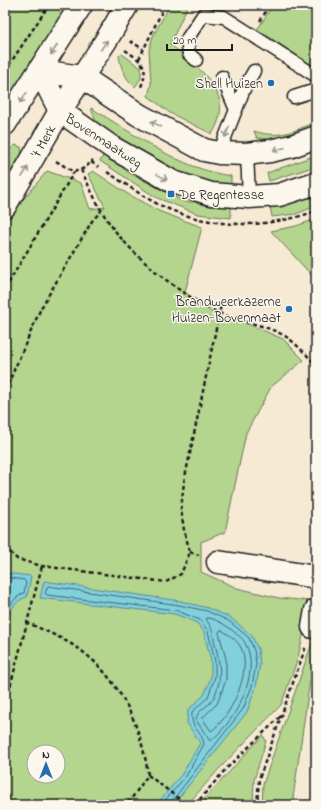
<svg xmlns="http://www.w3.org/2000/svg" width="321" height="810" viewBox="0 0 321 810" font-family="'Indie Flower',sans-serif">
	<style>
		.green { fill: #b4d58e; stroke: #687855; fill-rule: evenodd }
		.water { fill: #81d0de; stroke: #598890 }
		.lines { fill: none; stroke-linecap: round; stroke-linejoin: round }
		.shore { stroke: #44646a; stroke-width: 1 }
		.service-casing { stroke: #1c1c1c; stroke-width: 15 }
		.minor-casing { stroke: #1c1c1c; stroke-width: 25 }
		.tertiary-casing { stroke: #1c1c1c; stroke-width: 25 }
		.secondary-casing { stroke: #1c1c1c; stroke-width: 25 }
		.path { stroke: #1c1c1c; stroke-width: 2.5; stroke-dasharray: 4 3; stroke-linecap: butt }
		.service { stroke: #fbf7ec; stroke-width: 12 }
		.minor { stroke: #fbf7ec; stroke-width: 22 }
		.tertiary { stroke: #fbf7ec; stroke-width: 22 }
		.secondary { stroke: #fbf7ec; stroke-width: 22 }
		.oneway { stroke: #97948e }
		.poi-dot { fill: #1f6fb2; stroke: #fbf7ec; stroke-width: 1.5 }
		.labels { text-anchor: middle; stroke-width: 3; stroke-linejoin: round; paint-order: stroke }
		.poi-label { font-size: 14px; fill: #1c1c1c; stroke: #fbf7ec; text-anchor: end }
		.street-label { font-size: 14px; fill: #1c1c1c; stroke: #fbf7ec }
	</style>
	<rect width="100%" height="100%" fill="#f6ead4"/>
	<filter id="ink" filterUnits="userSpaceOnUse"><feTurbulence type="fractalNoise" baseFrequency=".025" numOctaves="2"/><feDisplacementMap in="SourceGraphic" scale="8" xChannelSelector="R" yChannelSelector="G"/><feConvolveMatrix kernelMatrix="1 2 1 2 8 2 1 2 1" color-interpolation-filters="sRGB"/></filter>
	<g filter="url(#ink)">
		<path class="green" d="M5,5H70L5,104Z
			M170,5H188L170,44C198,68 238,93 212,134L170,113L148,96L151,84L149,50L153,36Z
			M273,5H308L316,10V70L255,33Z
			M122,54L141,68V78L135,87C126,80 120,67 119,55Z
			M91,108C135,134 179,169 231,176V186H208L165,169L98,128Z
			M316,121V130L288,142L257,138L254,131C278,139 294,132 316,121Z
			M15,145L21,147L22,154L5,183V154Z
			M105,152L115,157L126,171L184,202H206L231,208V218L198,214L157,198L100,161Z
			M316,155V166L269,181L267,173Z
			M47,171L81,183L90,209L105,207L88,174L93,171L131,196L161,212L202,227L185,292L219,318L233,319L253,326L283,339L304,360L271,387L246,433L225,532L201,542V572L237,588L279,598L309,601L303,636L297,661L281,705L220,768L187,805H5V225L12,213ZM34,752H58V776H34Z
			M316,191V206L296,214L272,217L270,206L302,200Z
			M316,219V280L271,231L296,226Z
			M316,638L292,805H262L263,784L313,640Z
			M263,735L266,741L254,780L253,805H199Z"/>
		<path class="water" d="M5,573L31,576L27,597C10,602 10,616 5,631Z
			M44,581L180,601L208,608L231,618L252,636L258,649L260,664L256,687L247,712L173,805H156L182,774L200,743L187,723L188,710L204,695L211,677V661L204,632L197,623L175,614L40,598Z"/>
		<g class="lines">
			<path class="shore" d="M5,577L24,580L26,582L24,593C12,599 9,606 5,618
				M207,618C215,618 225,625 232,630C236,634 243,638 245,643C262,672 235,723 210,741L196,720C197,709 208,708 213,699C223,680 220,663 215,644C213,635 213,628 207,621Z
				M221,630C227,633 237,640 240,646C254,668 231,718 211,731L202,718L217,704L226,680V659L219,633Z
				M161,805L186,776L204,744C202,730 190,730 192,712L208,697L215,677V661L208,631L200,620L175,610L47,595L45,593L48,586L179,605L207,611L229,621L249,638L254,650L256,664L252,686L243,709L172,801L171,805"/>
			<defs>
				<path id="service" d="M196,60L189,54L187,39L203,15L224,17L316,76
					M222,77L236,110
					M294,97L316,90
					M219,153L244,89L254,71
					M247,154L249,197"/>
				<path id="minor" d="M218,562L316,577
					M316,610L313,627H316"/>
				<path id="tertiary" d="M40,71L60,111L113,148L173,182L211,194L249,197L279,195L316,183
					M40,71L82,77L139,115L204,150L219,153L247,154L270,151L292,146L316,137"/>
				<path id="secondary" d="M5,124L81,5
					M5,206L60,111L107,39L127,5"/>
			</defs>
			<use href="#service" class="service-casing"/>
			<use href="#minor" class="minor-casing"/>
			<use href="#tertiary" class="tertiary-casing"/>
			<use href="#secondary" class="secondary-casing"/>
			<path class="path" d="M260,21L270,5
				M130,41L143,49
				M125,50C143,62 150,67 140,89
				M139,59L165,5
				M5,71L49,5
				M56,161L74,172L85,168L93,160
				M91,162L99,167
				M81,170C90,188 98,207 110,224C133,257 182,296 219,313C240,322 264,324 285,336C296,343 306,355 316,364
				M107,172C126,184 144,198 164,207C213,229 266,229 316,211
				M5,289L74,172
				M5,391L41,308L92,221L101,211
				M5,547L17,559L42,566L166,582L181,574L190,552L184,530L181,509L184,482L222,300
				M190,552L199,555
				M26,622C43,630 61,637 76,647C118,675 142,726 148,775L127,805
				M5,706L42,566
				M148,775L187,805
				M195,805L225,770L283,714
				M257,805L259,779L306,646"/>
			<use href="#service" class="service"/>
			<use href="#minor" class="minor"/>
			<use href="#tertiary" class="tertiary"/>
			<use href="#secondary" class="secondary"/>
		</g>
		<defs><path id="oneway-shaft" d="M-6 0H5M1.5-3L5.5 0L1.5 3" fill="none" stroke-width="1.6" stroke-linecap="round" stroke-linejoin="round"/></defs>
		<g class="oneway">
			<use href="#oneway-shaft" transform="translate(104 45) rotate(-56)"/>
			<use href="#oneway-shaft" transform="translate(54 50) rotate(123)"/>
			<use href="#oneway-shaft" transform="translate(23 98) rotate(124)"/>
			<use href="#oneway-shaft" transform="translate(156 124) rotate(-152)"/>
			<use href="#oneway-shaft" transform="translate(227 132) rotate(112)"/>
			<use href="#oneway-shaft" transform="translate(279 149) rotate(168)"/>
			<use href="#oneway-shaft" transform="translate(25 172) rotate(-59)"/>
			<use href="#oneway-shaft" transform="translate(162 177) rotate(29)"/>
		</g>
	</g>
	<g class="poi-dot">
		<circle cx="271" cy="83" r="4"/>
		<rect x="167" y="190" width="8" height="8" rx="2"/>
		<circle cx="289" cy="309" r="4"/>
	</g>
	<g class="labels">
		<g class="poi-label">
			<text x="263" y="88">Shell Huizen</text>
			<text x="179" y="199" text-anchor="start">De Regentesse</text>
			<text x="281" y="306">Brandweerkazerne<tspan x="281" dy="16">Huizen-Bovenmaat</tspan></text>
		</g>
		<g class="street-label">
			<text transform="translate(104 140) rotate(33)" y="5">Bovenmaatweg</text>
			<text transform="translate(43 141) rotate(-61)" y="5">'t Merk</text>
		</g>
	</g>
	<rect width="321" height="810" fill="none" stroke="#fbf7ec" stroke-width="20"/>
	<rect x="10" y="10" width="301" height="790" fill="none" stroke="#1c1c1c" stroke-width="1.5" filter="url(#ink)"/>
	<g transform="translate(46 764)"><circle r="19" fill="#fbf7ec" stroke="#a29f99"/>
	<path d="M0-3L7 15L0 10L-7 15Z" fill="#1f6fb2"/>
	<text y="-6" font-size="11" font-weight="bold" text-anchor="middle" fill="#1c1c1c">N</text>
	</g>
	<path d="M167 44v6h65v-6" fill="none" stroke="#1c1c1c" stroke-width="2"/>
	<text x="173" y="44" font-size="12" fill="#1c1c1c" stroke="#fbf7ec" stroke-width="3" paint-order="stroke">20 m</text>
</svg>
